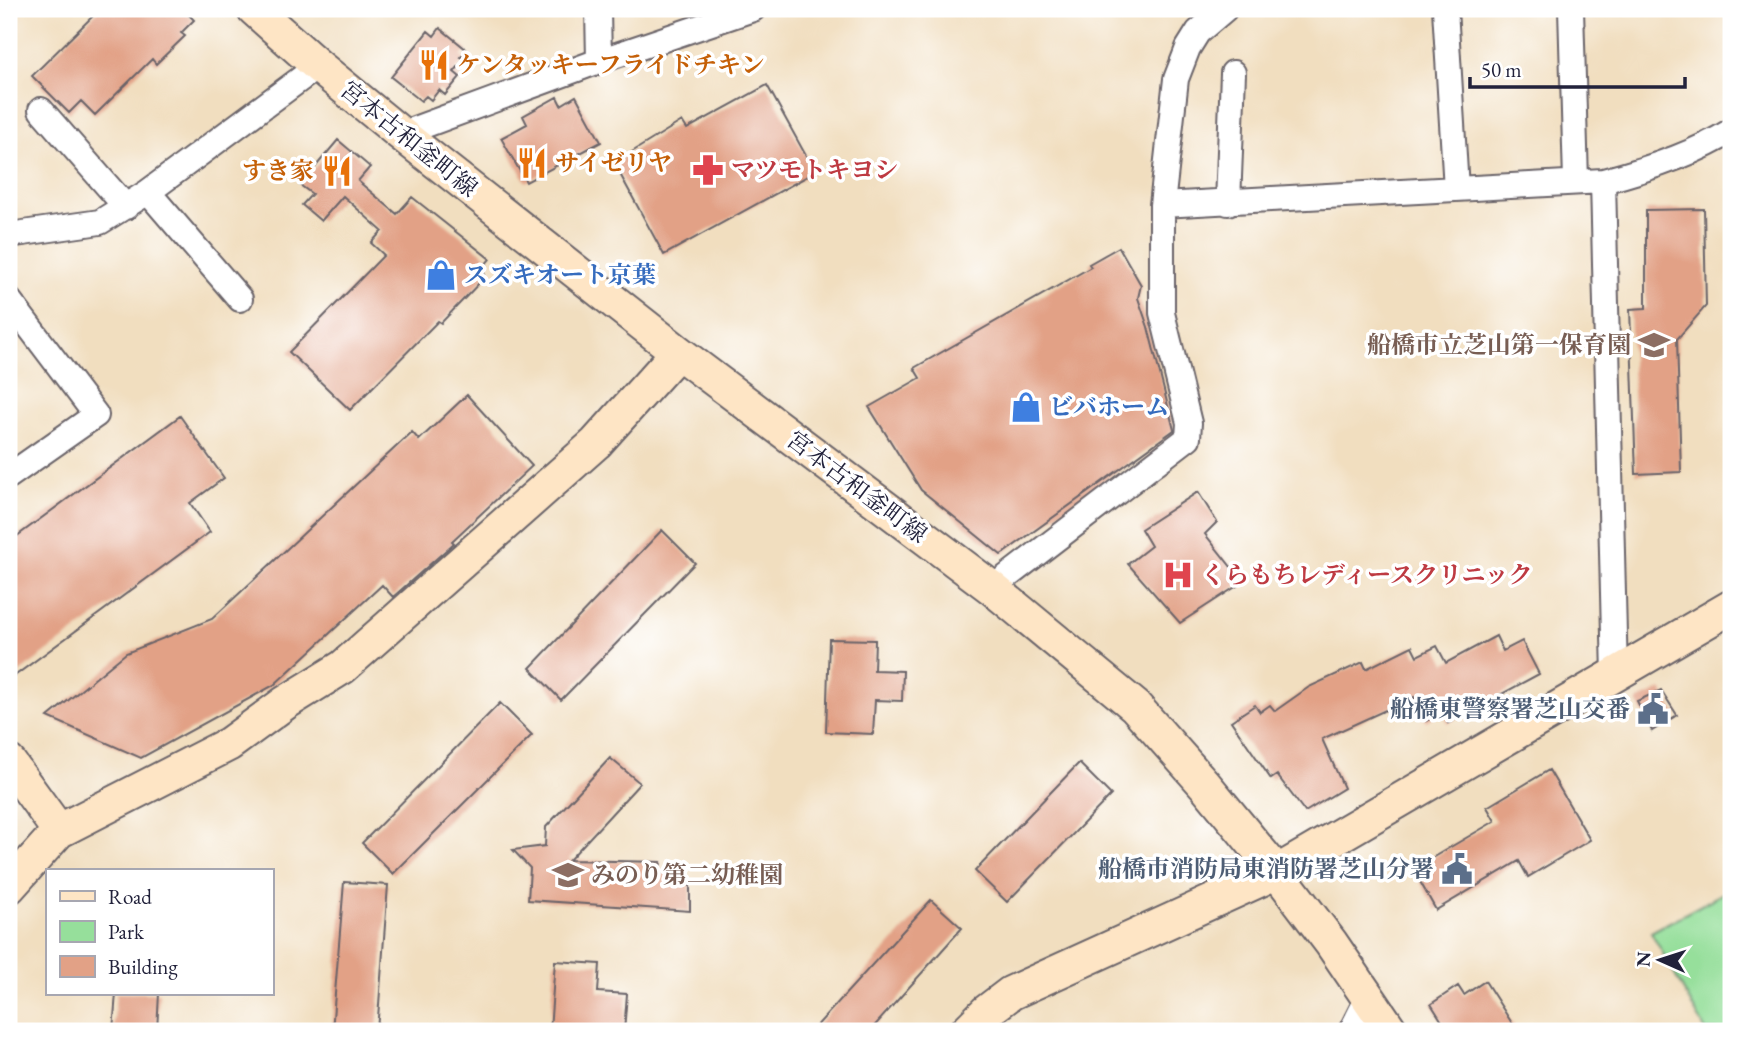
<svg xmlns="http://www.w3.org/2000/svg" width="1740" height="1040" viewBox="0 0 1740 1040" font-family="'EB Garamond','Noto Serif JP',serif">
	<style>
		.green { fill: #96df9b; stroke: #5c806b; stroke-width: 2 }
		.building { fill: #e2a186 }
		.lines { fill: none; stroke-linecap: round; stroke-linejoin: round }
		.street-casing { stroke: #6a6469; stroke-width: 28 }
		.secondary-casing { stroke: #6a6469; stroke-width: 37 }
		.street { stroke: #fff; stroke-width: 24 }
		.secondary { stroke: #fee5c5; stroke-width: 33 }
		.labels { text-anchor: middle; stroke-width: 7; stroke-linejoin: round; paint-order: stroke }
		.food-label { font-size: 24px; font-weight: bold; fill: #c56008; stroke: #fff; text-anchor: start }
		.street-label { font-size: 24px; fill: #22223b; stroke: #fff }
		.health-label { font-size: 24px; font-weight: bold; fill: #be3a42; stroke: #fff; text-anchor: start }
		.shop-label { font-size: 24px; font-weight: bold; fill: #366cbe; stroke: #fff; text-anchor: start }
		.education-label { font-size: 24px; font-weight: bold; fill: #785e54; stroke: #fff; text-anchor: end }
		.service-label { font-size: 24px; font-weight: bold; fill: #4e5e75; stroke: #fff; text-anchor: end }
	</style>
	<rect width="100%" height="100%" fill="#fff"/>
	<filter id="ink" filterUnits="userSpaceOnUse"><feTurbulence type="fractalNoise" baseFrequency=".0143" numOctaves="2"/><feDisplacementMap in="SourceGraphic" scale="14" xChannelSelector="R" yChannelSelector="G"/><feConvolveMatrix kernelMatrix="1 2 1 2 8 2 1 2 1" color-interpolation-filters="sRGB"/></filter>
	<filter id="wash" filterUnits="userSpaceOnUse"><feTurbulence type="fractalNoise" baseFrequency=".00686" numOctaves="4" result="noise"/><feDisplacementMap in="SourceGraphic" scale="28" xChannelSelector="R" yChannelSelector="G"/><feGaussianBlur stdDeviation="1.57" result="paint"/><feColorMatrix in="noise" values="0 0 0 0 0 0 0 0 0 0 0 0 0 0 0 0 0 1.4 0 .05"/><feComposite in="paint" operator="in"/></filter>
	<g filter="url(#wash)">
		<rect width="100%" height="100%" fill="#f1debf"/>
		<path class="green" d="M1731,889V1031H1706L1651,932Z"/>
		<g id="blocks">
			<path class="building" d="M100,9H183L194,20L181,33L185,36L156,64L152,59L95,115L81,101L69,113L32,76Z
				M440,28L467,50L461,57L465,59L454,72L460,77L445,95L439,90L431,100L426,96L421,101L391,77L428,31L434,36Z
				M767,85L815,172L664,255L614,163L682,121L687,129Z
				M576,96L601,142L526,182L501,138L527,124L523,116L557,97L561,105Z
				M338,140L370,167L358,181L397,214L412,197L490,259L484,266V278L441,323L438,321L350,410L289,352L384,255L371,243L382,231L343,196L321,221L302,205L312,194L300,185Z
				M1704,209L1706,306L1677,339L1681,472L1636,474L1630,309L1646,308V210Z
				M1119,247L1141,285L1138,298L1148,327L1174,430L1001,555L921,490L869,407L920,378L914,368L1091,267L1089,264Z
				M467,395L532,466L452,541L454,543L393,597L382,585L274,685L141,758L48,717L126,653L212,619L412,432L419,440Z
				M180,416L224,478L190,503L210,532L9,680V542Z
				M1198,492L1217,522L1205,534L1243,582L1180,623L1128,564L1151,546L1141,529Z
				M662,530L695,563L561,700L530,668Z
				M1496,636L1503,651L1522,641L1539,674L1448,723L1443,712L1426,721L1414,697L1322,739L1344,788L1305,812L1277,775L1271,779L1231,721L1255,705L1260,712L1270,705L1275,711L1309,687L1363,662L1366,669L1412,646L1417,656L1437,646L1446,663Z
				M829,639L875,640L874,670L903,671L902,701L875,700L873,734L826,732Z
				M1661,690L1677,715L1652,731L1637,701Z
				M500,703L532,735L393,874L362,843Z
				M610,758L640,783L569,860L661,862L659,872L673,873L674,883L690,884V911L528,900L530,868L513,850L545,846L546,827Z
				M1079,763L1111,795L1007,902L975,871Z
				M1549,770L1590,840L1528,877L1519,861L1436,910L1413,869L1495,821L1487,807Z
				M344,882L388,885L377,1031H332Z
				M931,900L962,928L870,1031H812Z
				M555,961L600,964L598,992L627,994L624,1031L597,1029V1031H550Z
				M1485,981L1517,1031H1448L1431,1004L1458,986L1464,995Z
				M116,993H159L157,1031H113Z"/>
		</g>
	</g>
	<g filter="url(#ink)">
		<use href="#blocks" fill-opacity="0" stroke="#6a6469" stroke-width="2"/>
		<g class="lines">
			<defs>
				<path id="street" d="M598,9L599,61
					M1445,9L1456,189
					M1571,9L1576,181
					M41,110L126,207
					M401,134L599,61L753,9
					M1603,181L1615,676
					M148,192L240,299
					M1228,203L1233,73
					M1162,205L1603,181C1645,170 1695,154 1731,131
					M9,235L100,222L148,192L318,66
					M9,300L96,415L9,476
					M992,588L1188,438L1189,423L1162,313V205L1176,79L1188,48L1198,32L1225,9
					M1351,1031L1368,997"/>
				<path id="secondary" d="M254,9L318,66L401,134L678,352L992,588L1135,706L1206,786L1277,872L1331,943L1391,1031
					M9,762L59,831
					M9,887L59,831L229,744L285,703L343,667L596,443L678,352
					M967,1031L986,1012L1011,993L1277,872L1731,607"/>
			</defs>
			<use href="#street" class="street-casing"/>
			<use href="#secondary" class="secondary-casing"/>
			<use href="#street" class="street"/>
			<use href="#secondary" class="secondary"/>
		</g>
	</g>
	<defs>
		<symbol id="restaurant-bare" viewBox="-9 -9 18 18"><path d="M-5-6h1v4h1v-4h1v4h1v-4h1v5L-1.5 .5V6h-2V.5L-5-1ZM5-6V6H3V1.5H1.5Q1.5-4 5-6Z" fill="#e8710a" stroke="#fff" stroke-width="2.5" paint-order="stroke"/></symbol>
		<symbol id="pharmacy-bare" viewBox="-9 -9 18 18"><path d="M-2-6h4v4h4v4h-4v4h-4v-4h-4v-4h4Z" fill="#e0444e" stroke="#fff" stroke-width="2.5" paint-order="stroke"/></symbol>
		<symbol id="shop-bare" viewBox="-9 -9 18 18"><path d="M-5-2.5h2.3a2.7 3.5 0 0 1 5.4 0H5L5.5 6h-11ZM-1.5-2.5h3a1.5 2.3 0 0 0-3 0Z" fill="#3f7fe0" stroke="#fff" stroke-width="2.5" paint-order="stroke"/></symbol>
		<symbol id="school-bare" viewBox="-9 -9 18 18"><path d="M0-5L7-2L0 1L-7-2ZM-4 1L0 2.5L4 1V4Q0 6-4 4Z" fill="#8d6e63" stroke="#fff" stroke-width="2.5" paint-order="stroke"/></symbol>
		<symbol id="hospital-bare" viewBox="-9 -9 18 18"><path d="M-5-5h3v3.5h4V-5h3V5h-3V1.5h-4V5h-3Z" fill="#e0444e" stroke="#fff" stroke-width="2.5" paint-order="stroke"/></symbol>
		<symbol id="civic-bare" viewBox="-9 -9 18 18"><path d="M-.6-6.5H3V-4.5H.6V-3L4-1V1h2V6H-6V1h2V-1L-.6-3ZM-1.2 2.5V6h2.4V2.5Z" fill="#5c6f8a" stroke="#fff" stroke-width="2.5" paint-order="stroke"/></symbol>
	</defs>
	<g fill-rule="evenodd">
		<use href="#restaurant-bare" x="412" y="43" width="44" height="44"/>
		<use href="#restaurant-bare" x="510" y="141" width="44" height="44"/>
		<use href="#pharmacy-bare" x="686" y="148" width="44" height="44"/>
		<use href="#restaurant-bare" x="315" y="149" width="44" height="44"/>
		<use href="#shop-bare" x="419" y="253" width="44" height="44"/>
		<use href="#school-bare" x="1632" y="323" width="44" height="44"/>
		<use href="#shop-bare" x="1004" y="385" width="44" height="44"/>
		<use href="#hospital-bare" x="1156" y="553" width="44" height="44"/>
		<use href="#civic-bare" x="1631" y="687" width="44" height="44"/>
		<use href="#civic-bare" x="1435" y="847" width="44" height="44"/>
		<use href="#school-bare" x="546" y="853" width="44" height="44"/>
	</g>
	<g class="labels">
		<g class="food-label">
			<text x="457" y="73">ケンタッキーフライドチキン</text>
			<text x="555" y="171">サイゼリヤ</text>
			<text x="314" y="179" text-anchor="end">すき家</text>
		</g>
		<g class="street-label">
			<text transform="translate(409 139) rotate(39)" y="8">宮本古和釜町線</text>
			<text transform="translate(857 487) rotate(37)" y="8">宮本古和釜町線</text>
		</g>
		<g class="health-label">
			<text x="731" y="178">マツモトキヨシ</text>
			<text x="1201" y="583">くらもちレディースクリニック</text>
		</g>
		<g class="shop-label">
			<text x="464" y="283">スズキオート京葉</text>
			<text x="1049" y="415">ビバホーム</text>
		</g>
		<g class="education-label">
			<text x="1631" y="353">船橋市立芝山第一保育園</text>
			<text x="591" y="883" text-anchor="start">みのり第二幼稚園</text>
		</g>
		<g class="service-label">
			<text x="1630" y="717">船橋東警察署芝山交番</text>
			<text x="1434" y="877">船橋市消防局東消防署芝山分署</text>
		</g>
	</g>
	<rect width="1740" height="1040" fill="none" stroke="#fff" stroke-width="35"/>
	<rect x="46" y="869" width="228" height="126" fill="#ffffff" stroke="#a7a7b1" stroke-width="2"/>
	<rect x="60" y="891" width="35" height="10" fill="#fee5c5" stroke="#a7a7b1" stroke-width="2"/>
	<text x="108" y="904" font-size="21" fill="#22223b">Road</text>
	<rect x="60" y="921" width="35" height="21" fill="#96df9b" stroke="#a7a7b1" stroke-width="2"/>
	<text x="108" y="939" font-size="21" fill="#22223b">Park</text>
	<rect x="60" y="956" width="35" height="21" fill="#e2a186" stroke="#a7a7b1" stroke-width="2"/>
	<text x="108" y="974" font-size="21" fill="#22223b">Building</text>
	<g transform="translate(1660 960) rotate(273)" stroke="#ffffff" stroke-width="5" paint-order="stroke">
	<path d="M0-5L12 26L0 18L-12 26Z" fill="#22223b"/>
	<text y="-10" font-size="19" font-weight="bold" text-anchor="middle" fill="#22223b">N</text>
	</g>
	<path d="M1470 77v10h215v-10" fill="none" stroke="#22223b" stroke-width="3.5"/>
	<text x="1481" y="77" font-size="21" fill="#22223b" stroke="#ffffff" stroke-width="5" paint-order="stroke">50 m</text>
</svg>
